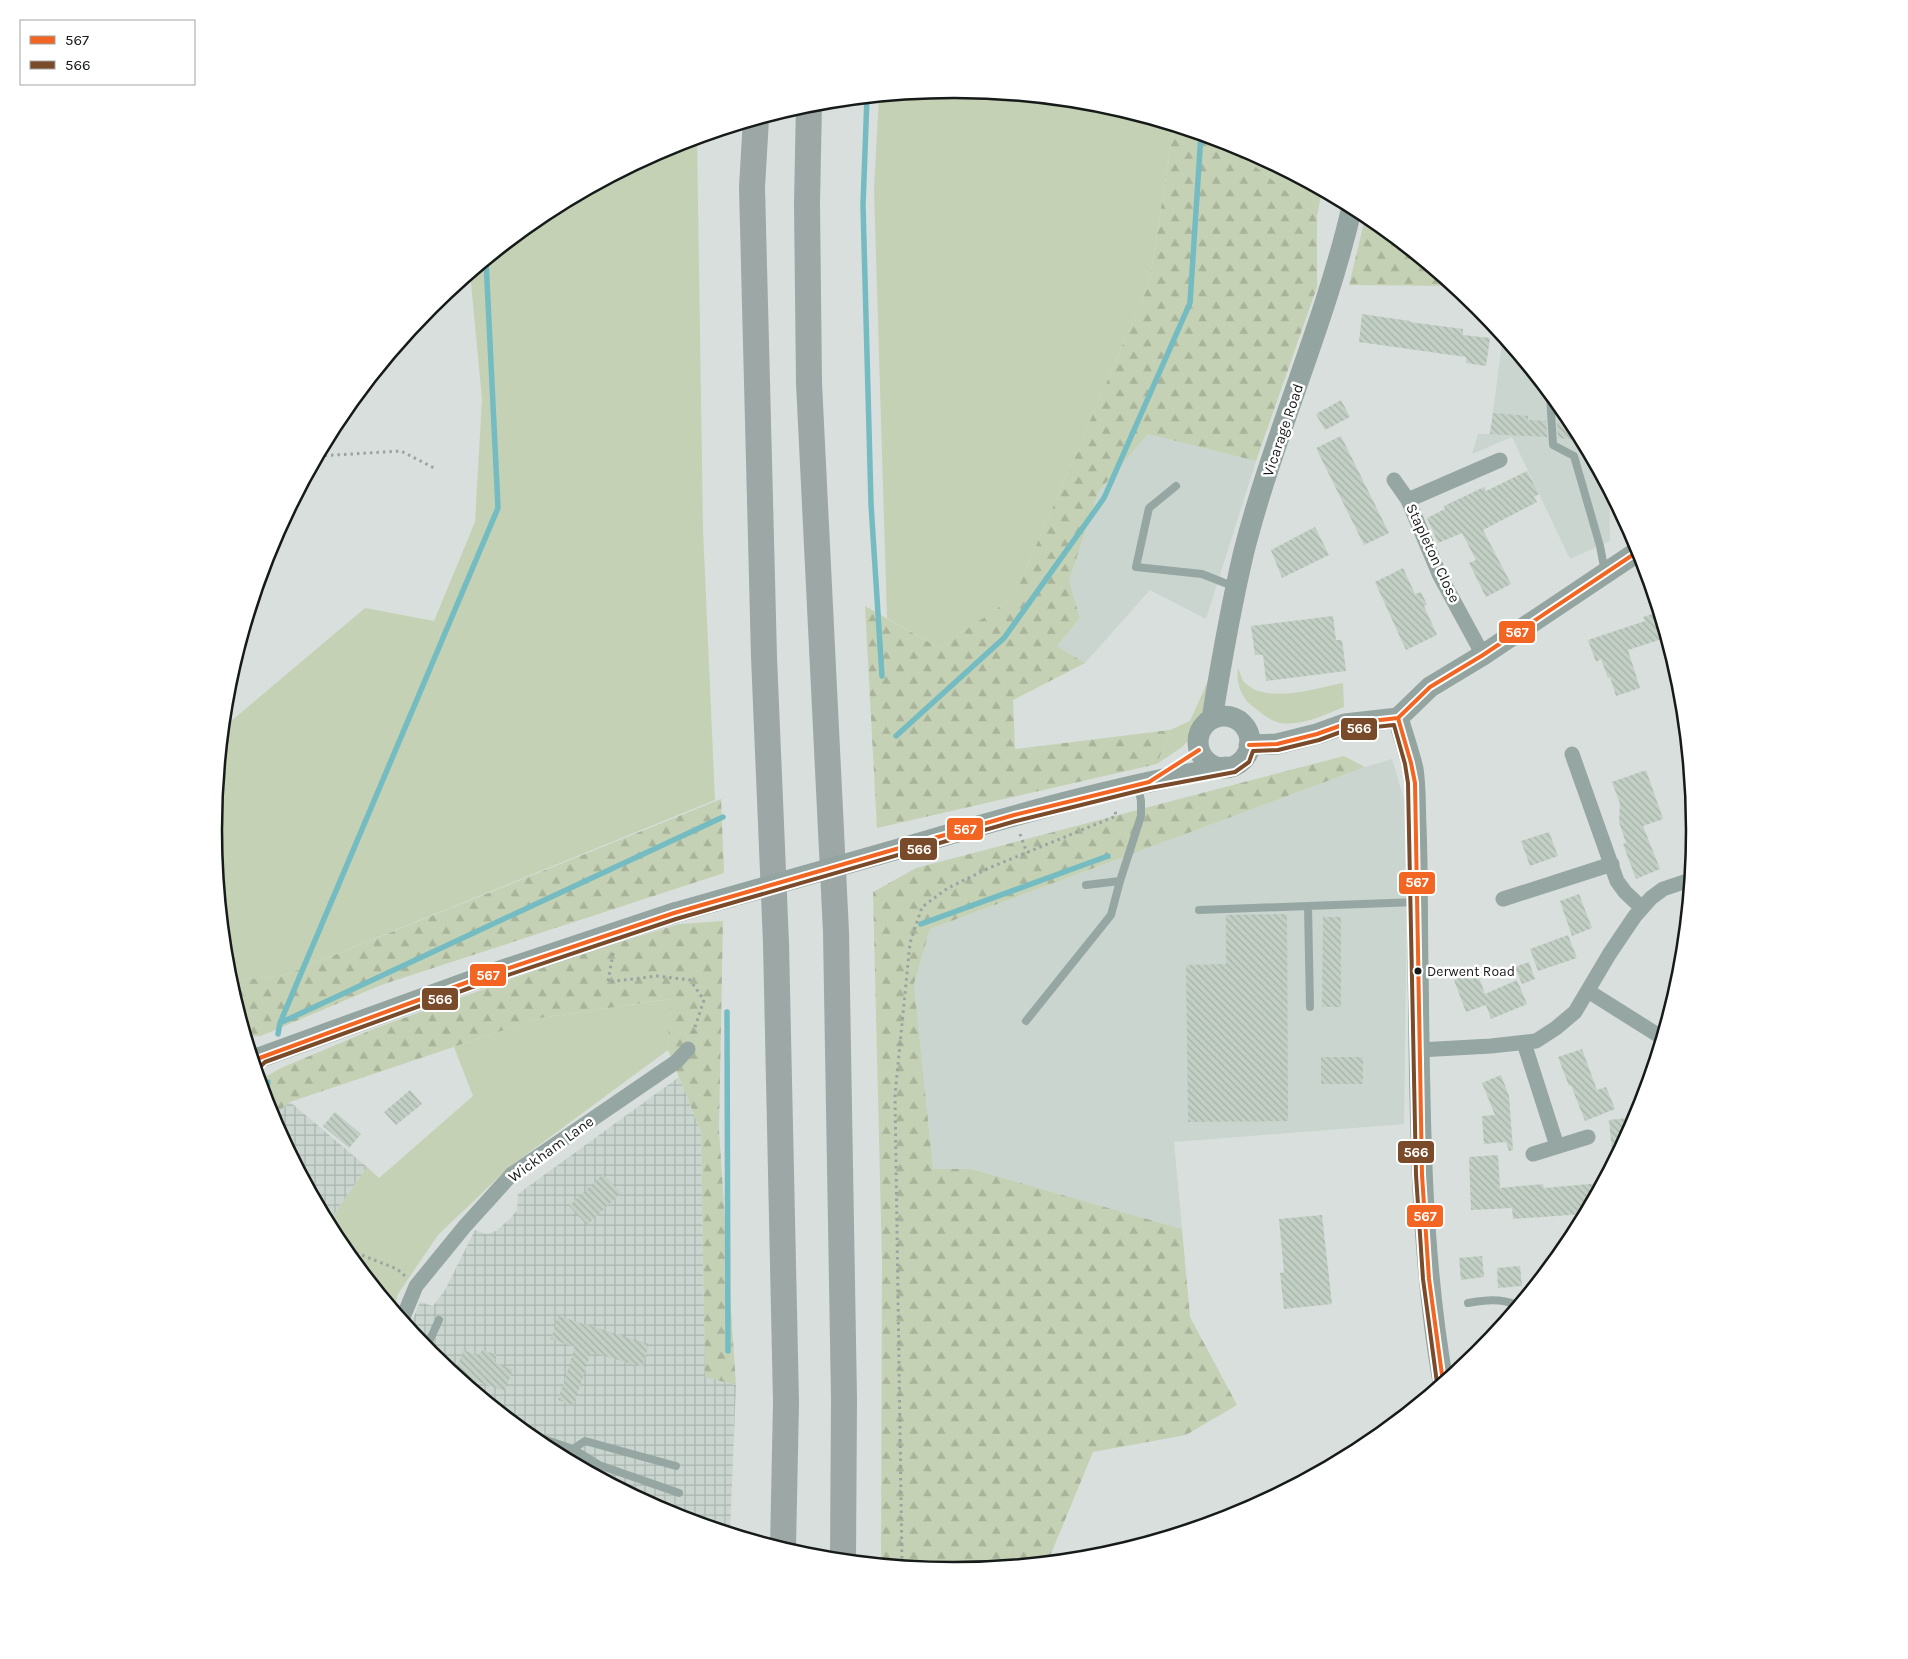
<svg xmlns="http://www.w3.org/2000/svg" width="1908" height="1659" viewBox="0 0 1908 1659" font-family="Karla,sans-serif">
	<style>
		.built { fill: #c9d5ce }
		.industrial { fill: url(#industrial-grid) }
		.grass { fill: #c5d1b4 }
		.forest { fill: url(#forest-firs) }
		.lines { fill: none; stroke-linecap: round; stroke-linejoin: round }
		.stream { stroke: #74bcc2; stroke-width: 5.5 }
		.building { fill: url(#building-back-hatch) }
		.path { stroke: #99a4a2; stroke-width: 3; stroke-dasharray: 2.5 4; stroke-linecap: butt }
		.lane { stroke: #96a7a3; stroke-width: 8 }
		.street { stroke: #96a7a3; stroke-width: 15 }
		.secondary { stroke: #93a4a1; stroke-width: 21 }
		.highway { stroke: #9da7a5; stroke-width: 26 }
		.secondary-bridge { stroke: #93a4a1; stroke-width: 21 }
		.bus-1-casing { stroke: #fff; stroke-width: 8 }
		.bus-2-casing { stroke: #fff; stroke-width: 8 }
		.bus-1 { stroke: #f26522; stroke-width: 4 }
		.bus-2 { stroke: #7a4b2a; stroke-width: 4 }
		.bus-dot { fill: #161a18; stroke: #fff; stroke-width: 2 }
		.labels { text-anchor: middle; stroke-width: 5; stroke-linejoin: round; paint-order: stroke }
		.bus-label { font-size: 14px; fill: #161a18; stroke: #fff; text-anchor: start }
		.street-label { font-size: 15px; fill: #161a18; stroke: #fff }
		.rim { fill: none; stroke: #161a18; stroke-width: 2.5 }
		.line-badge { stroke: #fff; stroke-width: 2 }
		.badge-label { font-size: 14px; text-anchor: middle; font-weight: bold; fill: #fff }
	</style>
	<defs>
		<pattern id="industrial-grid" width="8" height="8" patternUnits="userSpaceOnUse" patternTransform="scale(1.25)"><rect width="8" height="8" fill="#c9d5ce"/><path d="M0 4h8M4 0v8" fill="none" stroke="#acb6b0"/></pattern>
		<pattern id="forest-firs" width="22" height="20" patternUnits="userSpaceOnUse" patternTransform="scale(1.25)"><rect width="22" height="20" fill="#c5d1b4"/><path d="M5 1l3.5 6h-7zM16 11l3.5 6h-7z" fill="#a8b39a"/></pattern>
		<pattern id="building-back-hatch" width="6" height="6" patternUnits="userSpaceOnUse" patternTransform="scale(1.25)"><rect width="6" height="6" fill="#c2cfc4"/><path d="M-1 5l2 2M0 0l6 6M5-1l2 2" fill="none" stroke="#a6b1a8"/></pattern>
	</defs>
	<rect width="100%" height="100%" fill="#d9dfdc"/>
	<path class="built" d="M1503,336L1570,418L1609,492L1610,541L1570,559L1512,437L1472,454L1478,434H1490Z
		M1148,434L1256,461L1206,619L1150,590L1085,663L1057,646L1080,618L1069,581L1098,492Z
		M1392,759L1408,813L1404,1124L1174,1142L1182,1229L971,1169L933,1170L914,984L930,929L1365,767Z"/>
	<path class="industrial" d="M679,1077L701,1132L705,1376L736,1385L730,1532L670,1514L542,1445L430,1353L409,1328L420,1302L433,1306L445,1290L475,1230L486,1234L496,1231L511,1218L517,1210L518,1194Z
		M290,1102L367,1167L328,1223L273,1119L274,1115Z"/>
	<path class="grass" d="M954,89L1099,103L1174,126L1149,284L1014,597L939,648L887,618L874,189L879,96Z
		M697,137L703,529L715,800L285,975L230,981L227,974L213,829L223,728L365,608L434,621L475,522L482,399L470,273L543,213L671,145Z
		M1242,148L1322,191L1317,216L1246,159Z
		M1238,668C1240,672 1241,678 1244,682C1266,705 1316,688 1343,683L1344,707C1324,715 1299,728 1277,722C1267,719 1259,711 1251,705C1240,696 1236,681 1238,668Z
		M1210,676V700L1199,729L1182,747L1157,764L1170,730L1190,721Z
		M671,999L668,1050L508,1168L438,1235L398,1294L394,1309L338,1241L328,1223L367,1167L379,1178L473,1096L454,1047L540,1018Z"/>
	<path class="forest" d="M1174,126L1242,148L1246,159L1317,216V287L1256,461L1148,434L1098,492L1069,581L1080,618L1057,646L1085,663L1013,700L1015,749L1170,730L1157,764L877,828L865,606L939,648L1014,597L1149,284Z
		M1366,214L1454,286L1349,285Z
		M1344,756L1365,767L930,929L914,984L933,1169H971L1182,1229L1190,1317L1237,1405L1186,1435L1093,1452L1048,1561L954,1570L881,1563L882,1261L873,892L916,868Z
		M721,799L724,873L381,985L261,1036L247,1037L230,981L285,975Z
		M723,921L719,1130L736,1385L705,1377L701,1132L668,1050L670,999L540,1018L290,1102L274,1115L273,1119L260,1080L281,1068L376,1028L573,957L679,924Z"/>
	<g class="lines">
		<path class="stream" d="M867,97L863,205L871,504L882,676
			M896,736L1004,638L1104,498L1190,303L1201,134
			M921,924L1108,856
			M727,1012L728,1351
			M280,1023L723,817
			M278,1034L280,1023L498,508L486,260
			M265,1097L268,1082"/>
	</g>
	<path class="building" d="M1362,314L1410,321L1409,322L1463,329V335L1490,338L1486,366L1466,363V357L1359,342Z
		M1341,400L1350,417L1325,430L1316,414Z
		M1561,408L1570,418L1582,441L1558,438L1557,422H1560Z
		M1493,413L1528,416V420L1546,421L1547,437L1490,434Z
		M1341,436L1389,533L1364,545L1316,448Z
		M1527,471L1539,494L1534,497L1537,502L1483,530L1511,584L1486,597L1469,563L1476,560L1462,533L1438,543L1427,518L1445,509L1444,506L1484,487L1486,491Z
		M1315,527L1329,555L1282,578L1271,550Z
		M1403,568L1415,594L1421,592L1427,605L1424,606L1437,635L1406,650L1375,582Z
		M1658,612L1665,638L1628,650L1640,688L1616,696L1610,677L1608,678L1601,659L1596,662L1588,640L1645,621L1643,617Z
		M1333,616L1336,640H1342L1346,671L1266,681L1263,655H1255L1251,626Z
		M1646,770L1663,819L1643,826L1660,869L1636,879L1623,844L1626,843L1619,822L1620,804L1612,782Z
		M1549,832L1558,856L1530,866L1521,841Z
		M1579,894L1592,928L1572,936L1560,901Z
		M1287,914L1288,1121L1188,1122L1186,965L1226,964V915Z
		M1323,917H1341V1007H1322Z
		M1568,935L1577,958L1538,971L1530,949Z
		M1529,962L1535,979L1522,984L1515,967Z
		M1477,972L1485,994L1517,980L1527,1004L1491,1019L1486,1005L1466,1012L1454,980Z
		M1582,1049L1597,1090L1606,1087L1615,1109L1585,1121L1571,1085L1569,1086L1558,1057Z
		M1321,1057H1363V1084H1321Z
		M1501,1075L1509,1096L1513,1150L1509,1151L1506,1142L1484,1144L1482,1116L1495,1115L1482,1083Z
		M410,1090L422,1104L396,1125L384,1112Z
		M335,1112L361,1134L349,1148L323,1126Z
		M1636,1117L1625,1138L1613,1161L1609,1120Z
		M1498,1155L1500,1188L1543,1184L1544,1188L1601,1183L1584,1214L1513,1219L1512,1208L1471,1210L1469,1157Z
		M603,1174L621,1193L587,1225L569,1206Z
		M1322,1215L1332,1304L1284,1309L1280,1273L1284,1272L1279,1219Z
		M1482,1256L1484,1277L1461,1280L1459,1258Z
		M1520,1266L1522,1286L1498,1288L1497,1268Z
		M558,1316L649,1344L642,1367L591,1352L574,1405L558,1400L575,1347L551,1339Z
		M463,1350L479,1356L482,1350L497,1355L494,1362L513,1369L505,1391L455,1374Z"/>
	<g class="lines">
		<path class="path" d="M318,456L401,451L436,469
			M1020,834L1027,853
			M613,953L608,982L657,976L690,980L704,1000L693,1033
			M344,1248L397,1269L405,1276
			M902,1565L895,1095L910,943L922,907L948,888L989,868L1116,816L1115,810"/>
		<path class="lane" d="M1550,394L1553,445L1574,456L1600,546L1605,572
			M1176,486L1149,508L1136,567L1202,574L1235,587
			M1086,885L1120,881
			M1199,910L1308,906
			M1310,1007L1308,906L1417,902
			M1026,1021L1111,915L1120,881L1141,816V801L1138,786
			M1468,1303C1485,1300 1500,1298 1517,1305
			M426,1348L439,1320
			M529,1434L573,1449L599,1465L679,1493
			M573,1449L585,1441L676,1466"/>
		<path class="street" d="M1394,480L1408,500L1440,576L1483,655
			M1408,500L1500,460
			M1572,754L1617,881L1625,892L1642,908
			M1503,899L1612,864
			M1588,991L1661,1037
			M1524,1043L1557,1146
			M1419,1050L1491,1046L1536,1041L1556,1028L1575,1012L1610,953L1635,916L1651,898L1663,889L1690,880
			M1533,1154L1588,1137
			M402,1320L416,1286L465,1226L512,1174L676,1062L688,1049"/>
		<path class="secondary" d="M1198 742a26 26 0 1 1 52 0a26 26 0 1 1-52 0Z
			M1398,718C1403,735 1409,752 1413,769C1416,787 1415,807 1416,826C1418,872 1417,919 1418,966C1420,1105 1419,1245 1443,1382
			M1398,718L1430,687L1483,655L1640,550
			M1212,719C1221,663 1231,606 1244,551C1274,434 1325,324 1352,207
			M1249,745L1277,744L1317,734L1345,724L1398,718
			M916,844C1018,814 1121,785 1226,767
			M253,1060L476,979L674,913"/>
		<path class="highway" d="M809,103L807,204L809,383L836,932L844,1399L843,1559
			M756,119L752,187L764,657L776,943L786,1402L783,1548"/>
		<path class="secondary-bridge" d="M674,913L916,844"/>
		<defs>
			<path id="bus-1" d="M1398,718L1411,763L1415,783L1422,1175L1429,1279L1443,1382
				M1398,718L1430,687L1483,655L1640,550
				M1249,745L1277,744L1317,734L1345,724L1398,718
				M254,1060L476,979L674,913L1014,815L1149,782L1199,750"/>
			<path id="bus-2" d="M259,1068L265,1062L478,985L676,919L1016,821L1150,788L1235,772L1249,762L1253,751L1278,750L1319,740L1346,730L1394,725L1405,764L1408,783L1416,1175L1423,1279L1437,1383"/>
		</defs>
		<use href="#bus-1" class="bus-1-casing"/>
		<use href="#bus-2" class="bus-2-casing"/>
		<use href="#bus-1" class="bus-1"/>
		<use href="#bus-2" class="bus-2"/>
	</g>
	<circle class="bus-dot" cx="1418" cy="971" r="4.5"/>
	<g class="labels">
		<g class="bus-label">
			<text x="1427" y="976">Derwent Road</text>
		</g>
		<g class="street-label">
			<text transform="translate(1283 430) rotate(-71)" y="5">Vicarage Road</text>
			<text transform="translate(1433 553) rotate(65)" y="5">Stapleton Close</text>
			<text transform="translate(551 1149) rotate(-36)" y="5">Wickham Lane</text>
		</g>
	</g>
	<path d="M0 0H1908V1659H0ZM222 830a732 732 0 1 1 1464 0a732 732 0 1 1-1464 0Z" fill="#fff" fill-rule="evenodd"/>
	<path class="rim" d="M222 830a732 732 0 1 1 1464 0a732 732 0 1 1-1464 0Z"/>
	<g class="line-badge">
		<rect x="1498" y="620" width="38" height="24" rx="5" fill="#f26522"/>
		<rect x="1340" y="717" width="38" height="24" rx="5" fill="#7a4b2a"/>
		<rect x="946" y="817" width="38" height="24" rx="5" fill="#f26522"/>
		<rect x="899" y="837" width="39" height="24" rx="5" fill="#7a4b2a"/>
		<rect x="1398" y="871" width="38" height="24" rx="5" fill="#f26522"/>
		<rect x="469" y="963" width="38" height="24" rx="5" fill="#f26522"/>
		<rect x="421" y="987" width="38" height="24" rx="5" fill="#7a4b2a"/>
		<rect x="1397" y="1140" width="38" height="24" rx="5" fill="#7a4b2a"/>
		<rect x="1406" y="1204" width="38" height="24" rx="5" fill="#f26522"/>
	</g>
	<g class="badge-label">
		<text x="1517" y="637">567</text>
		<text x="1359" y="733">566</text>
		<text x="965" y="834">567</text>
		<text x="919" y="854">566</text>
		<text x="1417" y="887">567</text>
		<text x="488" y="980">567</text>
		<text x="440" y="1004">566</text>
		<text x="1416" y="1157">566</text>
		<text x="1425" y="1221">567</text>
	</g>
	<rect x="20" y="20" width="175" height="65" fill="#ffffff" stroke="#a2a3a3"/>
	<rect x="30" y="36" width="25" height="8" fill="#f26522" stroke="#a2a3a3"/>
	<text x="65" y="45" font-size="15" fill="#161a18">567</text>
	<rect x="30" y="61" width="25" height="8" fill="#7a4b2a" stroke="#a2a3a3"/>
	<text x="65" y="70" font-size="15" fill="#161a18">566</text>
</svg>
